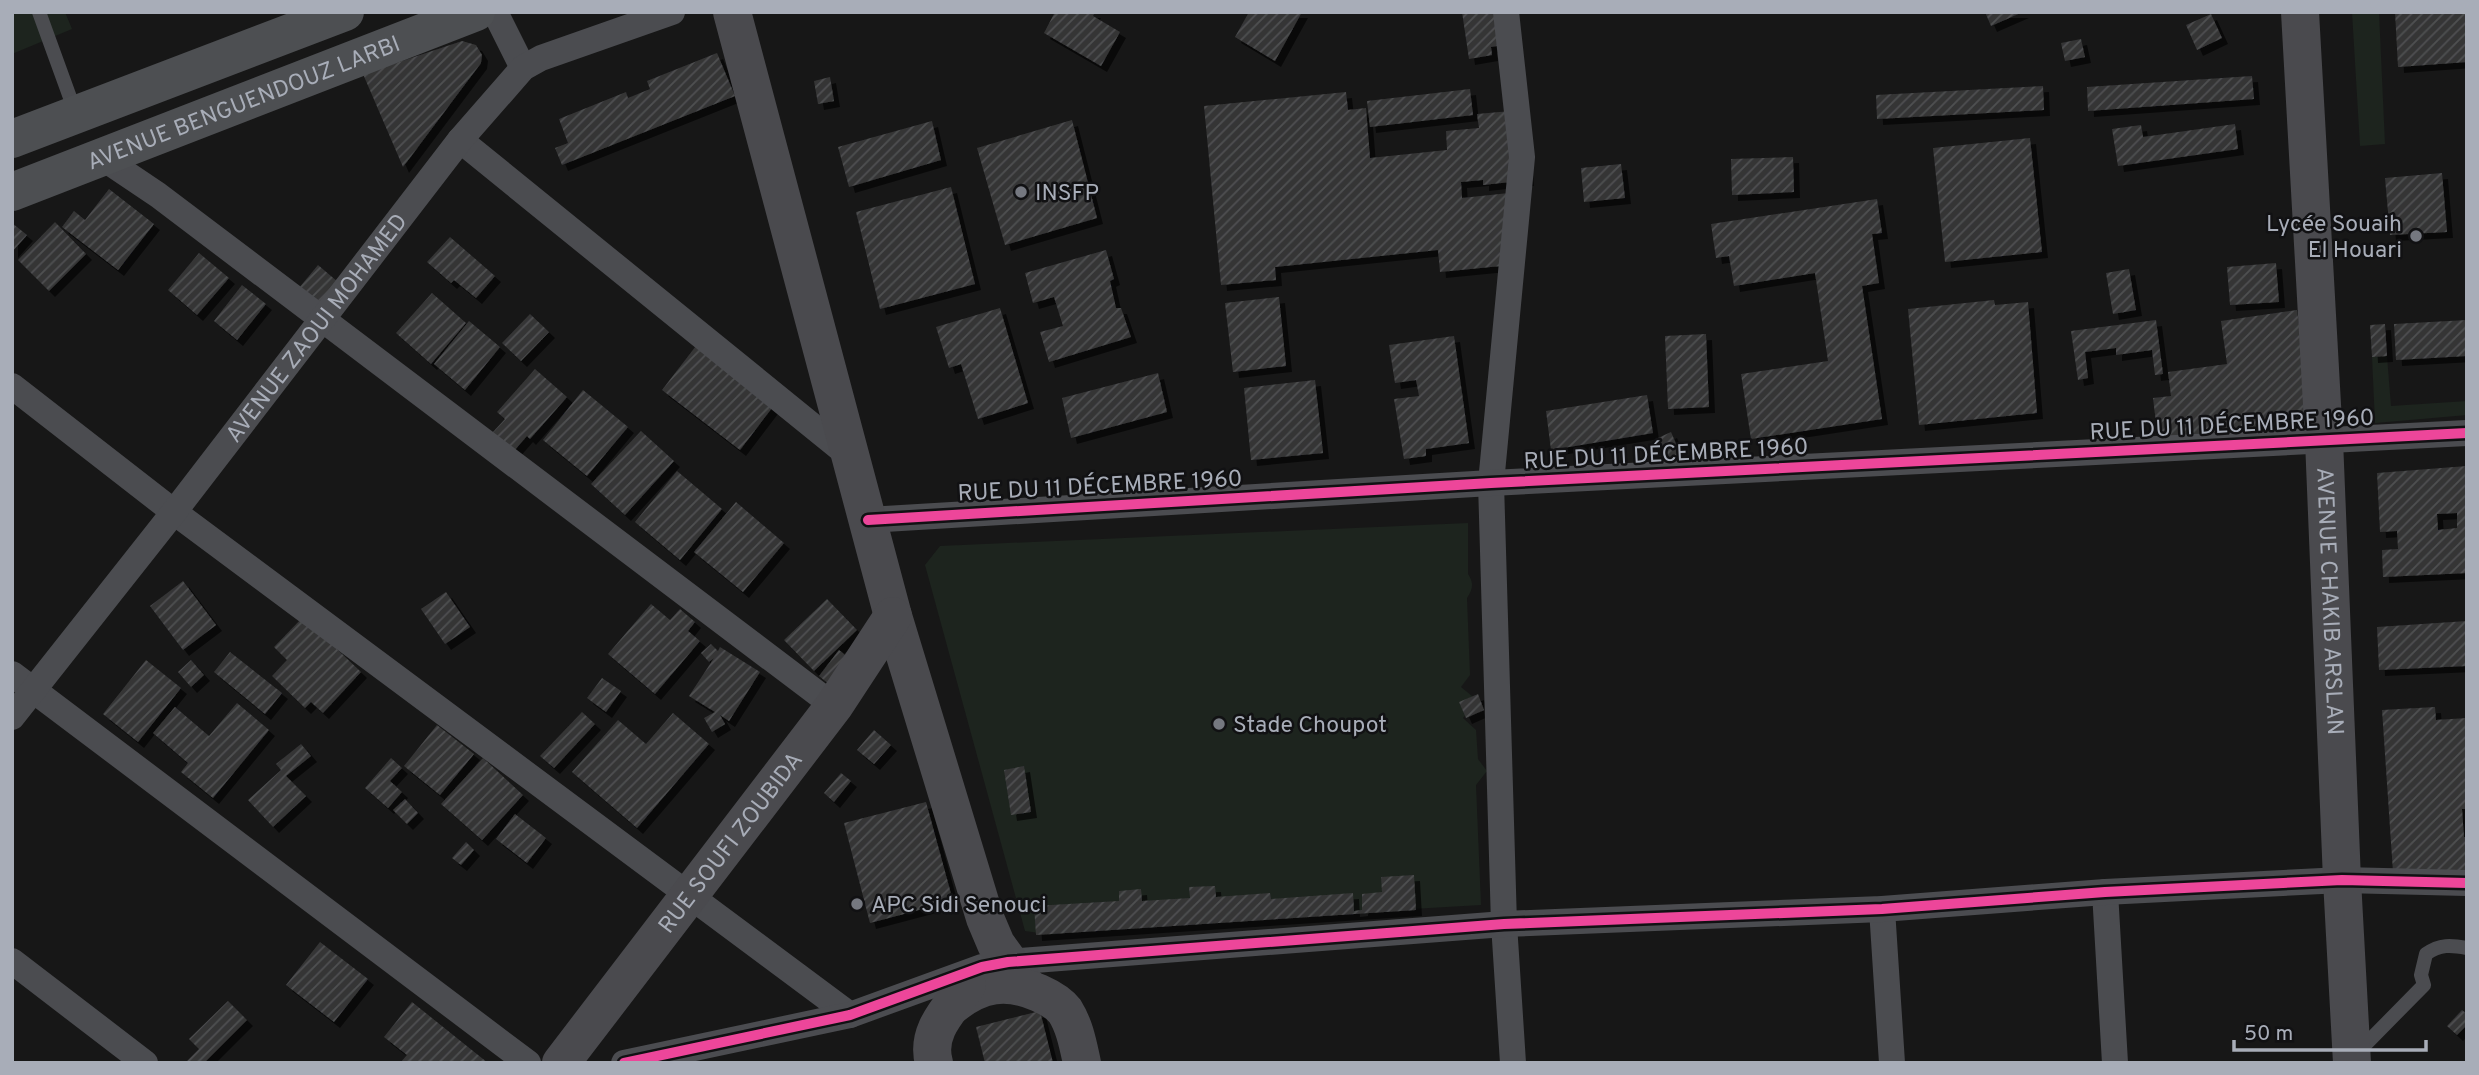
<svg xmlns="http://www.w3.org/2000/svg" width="2479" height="1075" viewBox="0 0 2479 1075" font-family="Overpass,sans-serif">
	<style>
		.green { fill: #1d241e }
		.building { fill: url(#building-hatch); fill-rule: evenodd; filter: url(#shadow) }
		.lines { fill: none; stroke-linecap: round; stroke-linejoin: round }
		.lane { stroke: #4b4c50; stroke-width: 14 }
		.street { stroke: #4b4c50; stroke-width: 26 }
		.secondary { stroke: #4a4a4e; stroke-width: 38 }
		.primary { stroke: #4d4f52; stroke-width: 38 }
		.cycleway-casing { stroke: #111113; stroke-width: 15 }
		.cycleway { stroke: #ed469a; stroke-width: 10 }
		.poi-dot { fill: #757880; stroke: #111113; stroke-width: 2.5 }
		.labels { text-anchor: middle; stroke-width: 5; stroke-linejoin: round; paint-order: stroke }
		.street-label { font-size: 23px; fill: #a8adb8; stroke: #111113 }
		.poi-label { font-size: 23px; fill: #a8adb8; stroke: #111113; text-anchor: start }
	</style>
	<defs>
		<pattern id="building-hatch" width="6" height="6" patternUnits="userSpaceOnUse" patternTransform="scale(1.75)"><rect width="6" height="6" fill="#353536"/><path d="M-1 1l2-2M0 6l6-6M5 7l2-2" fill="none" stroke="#4f5051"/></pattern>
		<filter id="shadow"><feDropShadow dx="6" dy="6" stdDeviation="0" flood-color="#0009"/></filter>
	</defs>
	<rect width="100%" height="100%" fill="#171717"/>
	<path class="green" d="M12,12H65L72,29L12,54Z
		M2352,12H2379L2385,144L2360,146Z
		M2387,356L2391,406L2467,401V415L2375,423L2372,357Z
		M1468,523V574C1474,583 1473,589 1467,598L1470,675L1461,687L1478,701L1463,718L1476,730L1478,759L1487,771L1476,785L1481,905L1069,929L1054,935L1025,931L925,565L940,546Z"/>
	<path class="building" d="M1055,12H1095L1093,16L1120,32L1101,66L1044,33Z
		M1249,12H1302L1275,61L1235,37Z
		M1462,12H1500L1515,43L1491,47L1492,55L1469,59Z
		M1985,12H2023L1991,26Z
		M2395,12H2467V62L2398,67Z
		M2211,14L2222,38L2197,50L2186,25Z
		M2081,39L2085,57L2065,61L2061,43Z
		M462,41L476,45L482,55L481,63L403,167L363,74Z
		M717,53L735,96L562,165L555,148L568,143L559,119L626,92L628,98L650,89L647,81Z
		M2252,76L2254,99L2088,111L2087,87Z
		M830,77L834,101L818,104L814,81Z
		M2043,86L2044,110L1877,119L1876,95Z
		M1470,89L1473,115L1370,127L1367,101Z
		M1346,92L1348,110L1366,108L1370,158L1447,150L1446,131L1479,128L1477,114L1522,110L1528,180L1483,185V180L1461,182L1462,198L1509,193L1501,266L1440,272L1438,250L1275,267L1276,280L1221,285L1204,106Z
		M1072,120L1097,218L1005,245L977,148Z
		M932,121L941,160L849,187L838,147Z
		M2235,124L2238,149L2118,166L2112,129L2141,125L2143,137Z
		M2030,138L2042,252L1945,262L1933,148Z
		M1793,157L1794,192L1732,195L1731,159Z
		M1621,164L1625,198L1584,202L1581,168Z
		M2442,173L2447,232L2390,235L2385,178Z
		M951,187L975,284L880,309L856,212Z
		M109,189L154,224L118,270L62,227L74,211L85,220Z
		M1877,199L1882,233L1872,234L1879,283L1862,286L1882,419L1751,439L1741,374L1828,361L1815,273L1734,286L1729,256L1716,258L1711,224Z
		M55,222L86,254L49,291L18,260Z
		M12,223L27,235L12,252Z
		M450,237L495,276L476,298L454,280L451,283L427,262Z
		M1106,250L1114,279L1110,281L1116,308H1121L1131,337L1049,362L1040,332L1063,326L1054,297L1033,303L1025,273Z
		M199,253L229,278L197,315L168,290Z
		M2276,263L2279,302L2230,305L2227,267Z
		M318,265L338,282L319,305L299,288Z
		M2129,269L2136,310L2113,314L2106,273Z
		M242,285L266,304L237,340L214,321Z
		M432,293L466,323L431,364L396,333Z
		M1279,297L1286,366L1233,372L1225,303Z
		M1994,300L1995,305L2028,302L2037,413L1919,425L1908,309Z
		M1000,308L1028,403L978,419L961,364L949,368L936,327Z
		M2297,310L2311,420L2158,440L2153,398L2171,396L2168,372L2227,364L2221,321Z
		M530,314L549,332L521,361L502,343Z
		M2156,320L2163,374L2155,375L2152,350L2116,355V348L2085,352L2088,378L2078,380L2071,331Z
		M2467,320V356L2396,360L2394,324Z
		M469,321L500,347L465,390L434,364Z
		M2385,324L2387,356L2372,357L2370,325Z
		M1706,334L1709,407L1668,409L1665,336Z
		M1454,336L1469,443L1426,449V456L1404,459L1394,399L1419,396L1416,380L1395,383L1389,345Z
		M699,342L775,404L740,450L662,390Z
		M535,369L567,397L530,439L527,436L513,452L492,433L505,419L497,412Z
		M1158,373L1167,412L1071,438L1062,398Z
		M1315,380L1323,453L1251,460L1244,388Z
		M583,390L628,427L587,476L543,440Z
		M1647,395L1653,433L1551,450L1546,411Z
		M641,431L674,461L625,515L591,484Z
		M1671,432L1683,460L1670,466L1658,438Z
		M2467,466V573L2383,577L2382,550L2398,549L2397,531L2380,532L2377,473ZM2457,513V528L2438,530L2437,514Z
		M677,471L722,509L680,560L635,522Z
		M736,502L784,543L743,592L694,552Z
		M183,581L216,625L183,650L150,606Z
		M446,592L470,627L445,644L421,609Z
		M827,599L857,630L814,671L784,640Z
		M651,604L670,620L680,609L695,622L688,631L700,641L655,694L608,654Z
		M303,617L361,672L323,713L311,702L305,708L272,676L287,660L274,647Z
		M2467,621V666L2379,670L2377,627Z
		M711,644L718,651L720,647L760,672L729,721L720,715L725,724L712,732L704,718L715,712L689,696L714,658L709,662L701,653Z
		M839,650L850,659L830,685L819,676Z
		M230,652L282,693L265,714L214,672Z
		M146,660L181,688L138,742L103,714Z
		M191,660L204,675L191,687L178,672Z
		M602,678L621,691L606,712L587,698Z
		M1478,694L1484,710L1466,718L1459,702Z
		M237,703L269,730L213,798L181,772L188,763L153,733L175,707L209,736Z
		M2435,707L2436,720L2467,718V809H2462L2464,837H2467V872H2393L2382,710Z
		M582,712L595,724L554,768L540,756Z
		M673,713L709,744L637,828L572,772L618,720L646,744Z
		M437,725L474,754L440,795L404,766Z
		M874,730L891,745L874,764L857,750Z
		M301,744L311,756L286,776L306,796L273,827L248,800L281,770L276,764Z
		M391,758L402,768L390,781L402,792L388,808L365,788Z
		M483,758L523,795L482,840L441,804Z
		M1024,766L1031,812L1011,815L1004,770Z
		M841,773L851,781L834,802L824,793Z
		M405,799L418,813L407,824L393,810Z
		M926,802L953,901L870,923L844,823Z
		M515,814L546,838L527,863L496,839Z
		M466,842L474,850L461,865L452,858Z
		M1414,875L1416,910L1036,935L1034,906L1119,901V891L1141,889L1142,901L1190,898L1189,887L1215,886L1216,897L1270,893L1271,899L1353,893L1354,911L1362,910V894L1382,892L1381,877Z
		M320,942L368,979L334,1022L286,985Z
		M228,1001L247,1020L204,1063H185L199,1049L189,1039Z
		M412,1002L488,1063H400L407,1055L384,1037Z
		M2462,1010L2467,1014V1025L2457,1035L2447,1026Z
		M1040,1011L1053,1063H985L976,1027Z"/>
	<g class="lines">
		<path class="lane" d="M39,12L76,114
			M2358,1052L2424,985L2421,975L2426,954C2440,944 2451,945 2467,948"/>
		<g class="street">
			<path d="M495,12L523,68"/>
			<path d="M1506,12L1522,157L1491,483L1504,924L1513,1063"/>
			<path d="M460,140L852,458"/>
			<path d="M103,158L158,195L834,706"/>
			<path d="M12,386L174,512L850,1015"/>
			<path d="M868,520L1491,483L2467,433"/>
			<path d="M12,674L528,1063"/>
			<path id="s1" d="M12,717L174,512L460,140L523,68L541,58L672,12"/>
			<path d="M2105,892L2115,1063"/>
			<path d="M1882,909L1892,1063"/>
			<path d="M12,961L145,1063"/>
			<path d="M624,1063L850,1015L982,967L1008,962L1504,924L1882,909L2105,892L2342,880L2467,883"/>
		</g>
		<g class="secondary">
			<path d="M732,12L893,616L985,918L996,944L1028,988"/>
			<path id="s2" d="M2300,12L2324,440L2342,880L2352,1063"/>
			<path d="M953,1005C981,983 1006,979 1039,993C1048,997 1059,1003 1065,1011C1075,1027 1078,1045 1082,1063"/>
			<path id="s3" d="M561,1063L834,706L893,616"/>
			<path d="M934,1063C925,1031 950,1009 967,985"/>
		</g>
		<g class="primary">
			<path d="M12,139L345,12"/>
			<path id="s4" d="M12,192L476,12"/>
		</g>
		<defs>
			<path id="cycleway" d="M868,520L1491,483L2467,433
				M624,1063L850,1015L982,967L1008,962L1504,924L1882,909L2105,892L2342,880L2467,883"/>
		</defs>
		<use href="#cycleway" class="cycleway-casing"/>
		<use href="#cycleway" class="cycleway"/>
	</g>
	<g class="poi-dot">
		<circle cx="1021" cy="192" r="7"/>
		<circle cx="2416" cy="236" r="7"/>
		<circle cx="1219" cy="724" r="7"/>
		<circle cx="857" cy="904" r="7"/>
	</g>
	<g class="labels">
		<g class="street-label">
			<text dy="8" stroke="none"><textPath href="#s4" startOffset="248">AVENUE BENGUENDOUZ LARBI</textPath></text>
			<text dy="8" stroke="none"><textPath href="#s1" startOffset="494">AVENUE ZAOUI MOHAMED</textPath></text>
			<text transform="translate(2232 424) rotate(-3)" y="8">RUE DU 11 DÉCEMBRE 1960</text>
			<text transform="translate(1666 453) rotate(-3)" y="8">RUE DU 11 DÉCEMBRE 1960</text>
			<text transform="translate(1100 485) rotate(-3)" y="8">RUE DU 11 DÉCEMBRE 1960</text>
			<text dy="8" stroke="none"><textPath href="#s2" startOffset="590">AVENUE CHAKIB ARSLAN</textPath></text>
			<text dy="8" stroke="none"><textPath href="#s3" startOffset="278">RUE SOUFI ZOUBIDA</textPath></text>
		</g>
		<g class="poi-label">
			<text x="1035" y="200">INSFP</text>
			<text x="2402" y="231" text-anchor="end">Lycée Souaih<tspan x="2402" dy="26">El Houari</tspan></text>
			<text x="1233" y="732">Stade Choupot</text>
			<text x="871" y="912">APC Sidi Senouci</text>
		</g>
	</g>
	<rect width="2479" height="1075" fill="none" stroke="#a8adb8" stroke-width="28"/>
	<path d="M2234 1040v10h192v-10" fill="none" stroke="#a8adb8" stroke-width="3.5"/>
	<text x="2244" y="1040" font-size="21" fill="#a8adb8" stroke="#111113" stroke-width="5" paint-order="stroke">50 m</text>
</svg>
